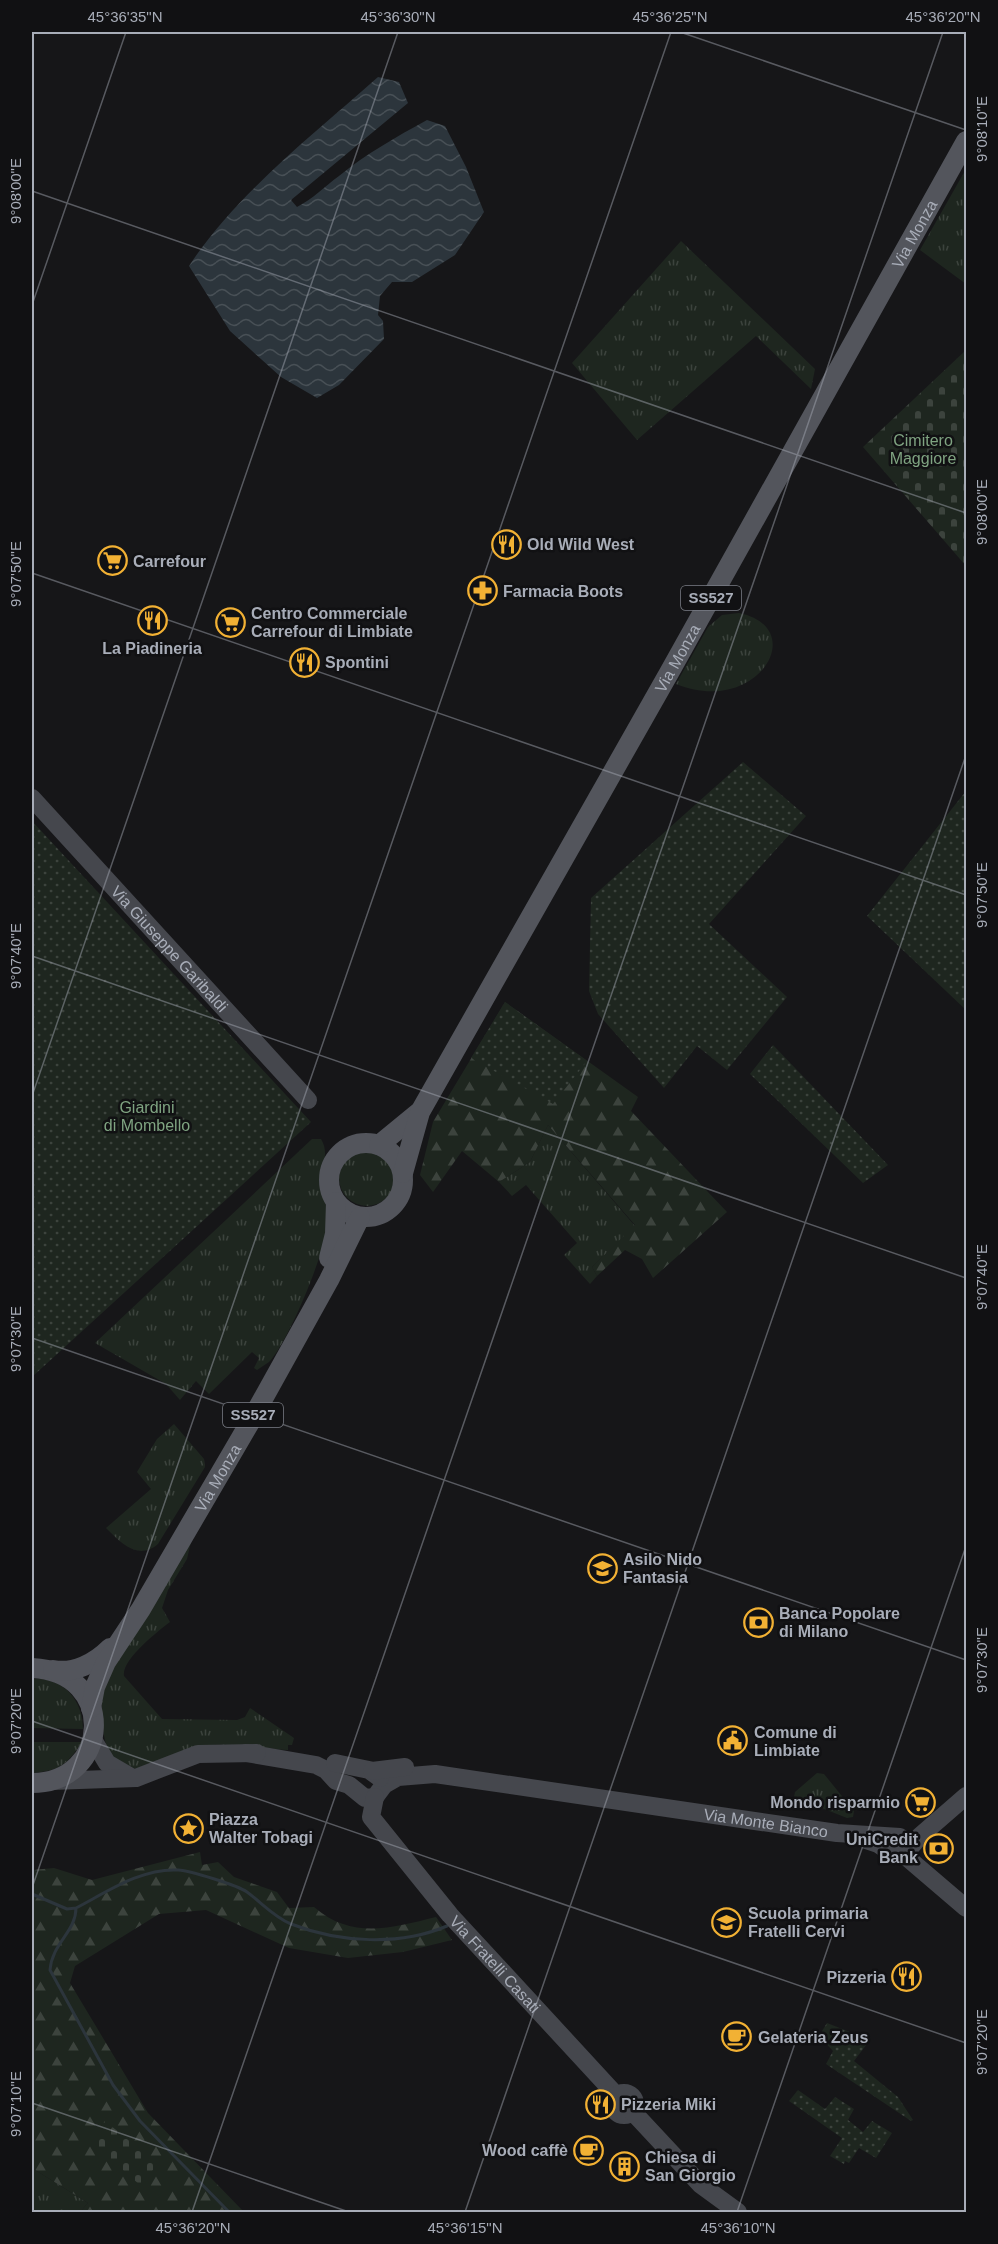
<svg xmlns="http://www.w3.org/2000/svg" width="998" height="2244" viewBox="0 0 998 2244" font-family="Arial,sans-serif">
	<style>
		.grass { fill: url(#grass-tufts) }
		.forest { fill: url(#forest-firs) }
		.cemetery { fill: url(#cemetery-stones) }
		.park { fill: url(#park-dots) }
		.water { fill: url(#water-waves) }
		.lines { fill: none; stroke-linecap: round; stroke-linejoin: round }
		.stream { stroke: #2c353c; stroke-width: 3 }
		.secondary { stroke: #45474d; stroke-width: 18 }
		.primary { stroke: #53555c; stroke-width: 20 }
		.ticks { fill: none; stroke: #a8adb8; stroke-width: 1.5; stroke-opacity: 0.45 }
		.labels { text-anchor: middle; stroke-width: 5; stroke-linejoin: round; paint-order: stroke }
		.shield { fill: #111113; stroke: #7b7e86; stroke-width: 1.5 }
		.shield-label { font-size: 15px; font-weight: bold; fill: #a8adb8 }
		.street-label { font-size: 16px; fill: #a8adb8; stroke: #111113 }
		.park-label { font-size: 16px; fill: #7fa381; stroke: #111113 }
		.poi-label { font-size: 16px; font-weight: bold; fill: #a8adb8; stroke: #111113; text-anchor: start }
		.neatline { fill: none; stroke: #a8adb8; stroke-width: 2 }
		.ticks-label { font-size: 15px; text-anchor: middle; fill: #a8adb8 }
	</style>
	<defs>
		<pattern id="grass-tufts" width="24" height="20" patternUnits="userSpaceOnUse" patternTransform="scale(1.5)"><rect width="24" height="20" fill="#1e261f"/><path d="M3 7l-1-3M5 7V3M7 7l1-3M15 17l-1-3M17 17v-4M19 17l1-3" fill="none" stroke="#3c433d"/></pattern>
		<pattern id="forest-firs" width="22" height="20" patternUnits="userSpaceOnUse" patternTransform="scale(1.5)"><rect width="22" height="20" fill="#1e261f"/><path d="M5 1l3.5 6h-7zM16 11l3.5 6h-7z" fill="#3c433d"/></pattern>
		<pattern id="cemetery-stones" width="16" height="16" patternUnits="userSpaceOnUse" patternTransform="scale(1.5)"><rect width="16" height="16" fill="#1e261f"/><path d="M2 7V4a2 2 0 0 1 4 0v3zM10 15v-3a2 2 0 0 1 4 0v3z" fill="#3c433d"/></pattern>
		<pattern id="park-dots" width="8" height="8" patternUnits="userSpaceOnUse" patternTransform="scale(1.5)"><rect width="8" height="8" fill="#1e261f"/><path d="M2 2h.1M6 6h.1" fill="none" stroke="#3c433d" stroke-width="1.8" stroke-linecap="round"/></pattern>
		<pattern id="water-waves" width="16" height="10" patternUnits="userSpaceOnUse" patternTransform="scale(1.5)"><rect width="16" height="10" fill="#2c353c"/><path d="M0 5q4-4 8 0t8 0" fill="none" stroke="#485056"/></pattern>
	</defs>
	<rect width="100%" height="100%" fill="#161618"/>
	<path class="grass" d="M966,169V284L920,250Z
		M681,241L815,369L811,389L756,336L637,440L572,363Z
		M739,613C811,628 757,717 676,684L708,627L722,615Z
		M548,1125L635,1226L592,1267L597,1276L590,1284L564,1255L577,1243L526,1185L512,1196L499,1182L530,1162Z
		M312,1139H321C330,1154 321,1167 321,1183C322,1195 328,1207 328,1219C328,1247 288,1343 269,1362L257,1370L254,1368L259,1358L252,1352L209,1394L196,1381L180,1400L166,1384L95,1343Z
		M339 1178a28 28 0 1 1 56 0a28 28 0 1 1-56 0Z
		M174,1424L204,1459L205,1467L158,1544C138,1561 121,1543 106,1528L151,1489L137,1472L157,1439Z
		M193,1533L187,1559L168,1590L162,1608L170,1622C158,1631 121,1660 124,1676L162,1719L237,1720L245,1717L250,1708L294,1738L292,1745H288V1750C260,1748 228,1742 200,1746C179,1749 161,1765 140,1768C96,1776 100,1703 104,1677Z
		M32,1679C62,1677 83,1699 83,1729L32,1728Z
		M32,1742H82C67,1765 59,1771 32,1773Z
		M817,1773L824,1774L854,1811L853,1817L847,1818L794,1797L795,1792Z
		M32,2168L88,2203L80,2212H32Z"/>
	<path class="forest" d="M505,1002L638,1097L631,1111L727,1212L653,1278L642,1259L625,1250L597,1276L592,1267L635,1225L548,1125L530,1162L499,1182L462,1151L433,1192L420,1175L433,1122Z
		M200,1852L202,1865L218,1862L234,1877L277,1892L289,1908L314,1907C352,1940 392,1928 436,1917L452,1940L403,1952L348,1958L289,1948L206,1910L159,1914L75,1966L70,1983L148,2113L244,2212H80L88,2203L32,2168V1870L54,1868L92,1880Z"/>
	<path class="cemetery" d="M966,350V566L863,447Z
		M105,2121L158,2164L140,2185L89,2140Z"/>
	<path class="park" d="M743,762L806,816L709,924L787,997L727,1070L697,1046L664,1088L598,1014L589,991L591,898Z
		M966,791V1010L867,916Z
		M32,821L311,1122L32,1377Z
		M505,1002L587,1061L553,1104L471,1058Z
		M773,1045L888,1165L863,1183L750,1074Z
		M827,2023L860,2036L867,2044L854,2061L898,2097L913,2120L911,2121L826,2064L833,2051L819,2036Z
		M798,2090L825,2109L835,2097L854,2109L848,2120L863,2132L872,2121L892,2133L876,2158L859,2148L849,2163L845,2161L844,2164L830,2156L842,2138L789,2101Z"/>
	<path class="water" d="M378,77L399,82L408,103L291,200L297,207C314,198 324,187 339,176C366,154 396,137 427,120L445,126L466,167L484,212L455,255L412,282H392L380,296L378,315L383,321L384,339L339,385L317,398L281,377L230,331L189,266C236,194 314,134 378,77Z"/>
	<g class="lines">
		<path class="stream" d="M32,1894L67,1909L76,1908C107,1892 141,1868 178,1870C191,1871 237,1885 247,1892C262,1903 274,1917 291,1924C340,1943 400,1946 447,1926
			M76,1908C76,1932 52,1943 50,1970L113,2085L140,2121L229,2212"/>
		<g class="secondary">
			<path id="s1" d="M32,798L308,1100"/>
			<path d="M92,1738L107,1763L131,1777"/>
			<path id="s2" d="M246,1753L316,1765L326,1770L336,1781L349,1785L365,1798L375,1797L384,1785L398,1777L435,1774L837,1833L900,1837L907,1843V1852"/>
			<path d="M335,1763L369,1770L380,1778"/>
			<path d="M372,1771L405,1767"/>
			<path d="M51,1781L136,1778L198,1754L257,1753"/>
			<path id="s3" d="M375,1797L371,1817L450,1915L616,2095"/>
			<path d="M866,1840L878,1844L895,1856L904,1855L920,1836L966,1796"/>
			<path d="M904,1855L966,1908"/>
			<circle cx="624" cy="2104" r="11"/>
			<path d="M632,2111L701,2185L738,2212"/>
		</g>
		<g class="primary">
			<circle cx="366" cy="1180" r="37"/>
			<path d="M379,1145L418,1113"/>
			<path id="s4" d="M403,1173L420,1112L669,673L966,141"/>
			<path d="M329,1258L335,1234L336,1202"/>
			<path d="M32,1668C118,1672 111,1783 32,1783"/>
			<path d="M53,1670C74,1674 95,1663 110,1648"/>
			<path id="s5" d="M91,1708L95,1687L106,1662L141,1609L249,1424L329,1280L360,1217"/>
		</g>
	</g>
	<path class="ticks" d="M680,32L966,130M32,191L966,513M32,305L126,32M32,573L966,895M32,956L966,1278M32,1096L398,32M32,1338L966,1660M32,1721L966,2043M32,1888L671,32M32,2103L349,2212M192,2212L943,32M465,2212L966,755M737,2212L966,1546"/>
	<defs>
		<symbol id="restaurant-ring" viewBox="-11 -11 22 22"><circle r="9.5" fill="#111113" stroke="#f2b134" stroke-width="1.5"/><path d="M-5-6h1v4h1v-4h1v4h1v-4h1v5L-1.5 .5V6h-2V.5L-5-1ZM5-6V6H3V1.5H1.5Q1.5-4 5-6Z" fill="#f2b134"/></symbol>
		<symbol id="supermarket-ring" viewBox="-11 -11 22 22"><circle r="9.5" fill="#111113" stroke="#f2b134" stroke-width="1.5"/><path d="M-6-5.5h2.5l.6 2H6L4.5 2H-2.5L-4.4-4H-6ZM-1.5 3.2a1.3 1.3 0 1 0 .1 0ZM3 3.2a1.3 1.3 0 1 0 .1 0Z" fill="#f2b134"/></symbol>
		<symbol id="pharmacy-ring" viewBox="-11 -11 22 22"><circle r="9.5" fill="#111113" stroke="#f2b134" stroke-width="1.5"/><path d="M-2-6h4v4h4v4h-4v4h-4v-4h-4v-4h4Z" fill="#f2b134"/></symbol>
		<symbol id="school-ring" viewBox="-11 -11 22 22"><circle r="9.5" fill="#111113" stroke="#f2b134" stroke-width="1.5"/><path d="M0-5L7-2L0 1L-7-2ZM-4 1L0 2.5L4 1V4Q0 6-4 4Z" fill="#f2b134"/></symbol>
		<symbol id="bank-ring" viewBox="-11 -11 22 22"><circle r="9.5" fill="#111113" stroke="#f2b134" stroke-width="1.5"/><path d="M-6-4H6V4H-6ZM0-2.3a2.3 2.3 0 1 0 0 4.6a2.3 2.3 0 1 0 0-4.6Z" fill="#f2b134"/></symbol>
		<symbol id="civic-ring" viewBox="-11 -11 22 22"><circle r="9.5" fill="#111113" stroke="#f2b134" stroke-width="1.5"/><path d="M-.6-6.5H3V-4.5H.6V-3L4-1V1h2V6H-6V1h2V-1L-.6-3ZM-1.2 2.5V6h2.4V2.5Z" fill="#f2b134"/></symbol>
		<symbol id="sight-ring" viewBox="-11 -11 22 22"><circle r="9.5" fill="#111113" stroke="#f2b134" stroke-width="1.5"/><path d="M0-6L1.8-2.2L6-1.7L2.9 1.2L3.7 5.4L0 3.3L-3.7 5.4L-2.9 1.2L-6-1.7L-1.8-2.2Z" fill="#f2b134"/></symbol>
		<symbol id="cafe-ring" viewBox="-11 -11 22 22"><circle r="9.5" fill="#111113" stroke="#f2b134" stroke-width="1.5"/><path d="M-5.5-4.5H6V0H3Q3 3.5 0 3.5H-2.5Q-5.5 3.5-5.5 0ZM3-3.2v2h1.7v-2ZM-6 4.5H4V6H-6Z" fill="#f2b134"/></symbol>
		<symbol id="building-ring" viewBox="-11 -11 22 22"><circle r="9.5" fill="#111113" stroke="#f2b134" stroke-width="1.5"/><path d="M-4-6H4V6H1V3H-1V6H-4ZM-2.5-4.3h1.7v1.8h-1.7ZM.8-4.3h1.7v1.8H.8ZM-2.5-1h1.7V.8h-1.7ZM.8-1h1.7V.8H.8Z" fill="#f2b134"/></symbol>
	</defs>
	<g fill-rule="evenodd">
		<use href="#restaurant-ring" x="490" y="528" width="33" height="33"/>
		<use href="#supermarket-ring" x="96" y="544" width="33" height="33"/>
		<use href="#pharmacy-ring" x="466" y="574" width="33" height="33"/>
		<use href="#restaurant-ring" x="136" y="604" width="33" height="33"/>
		<use href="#supermarket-ring" x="214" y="606" width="33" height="33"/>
		<use href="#restaurant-ring" x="288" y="646" width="33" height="33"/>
		<use href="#school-ring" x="586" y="1552" width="33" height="33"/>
		<use href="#bank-ring" x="742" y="1606" width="33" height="33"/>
		<use href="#civic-ring" x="716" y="1724" width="33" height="33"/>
		<use href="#supermarket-ring" x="904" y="1786" width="33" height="33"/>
		<use href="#sight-ring" x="172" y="1812" width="33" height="33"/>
		<use href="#bank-ring" x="922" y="1832" width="33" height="33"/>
		<use href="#school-ring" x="710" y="1906" width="33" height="33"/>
		<use href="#restaurant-ring" x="890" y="1960" width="33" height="33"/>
		<use href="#cafe-ring" x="720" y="2020" width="33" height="33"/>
		<use href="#restaurant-ring" x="584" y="2088" width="33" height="33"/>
		<use href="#cafe-ring" x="572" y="2134" width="33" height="33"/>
		<use href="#building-ring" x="608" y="2150" width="33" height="33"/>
	</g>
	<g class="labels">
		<g class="shield">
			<rect x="681" y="586" width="60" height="24" rx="4.5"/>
			<rect x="223" y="1403" width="60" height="24" rx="4.5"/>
		</g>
		<g class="shield-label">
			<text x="711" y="603">SS527</text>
			<text x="253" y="1420">SS527</text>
		</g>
		<g class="street-label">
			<text dy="6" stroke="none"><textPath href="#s4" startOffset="1071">Via Monza</textPath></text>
			<text dy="6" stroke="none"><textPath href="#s4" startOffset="585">Via Monza</textPath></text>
			<text dy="6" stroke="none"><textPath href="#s1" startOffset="204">Via Giuseppe Garibaldi</textPath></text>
			<text dy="6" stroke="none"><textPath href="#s5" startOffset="264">Via Monza</textPath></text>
			<text dy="6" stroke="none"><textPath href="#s2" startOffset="544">Via Monte Bianco</textPath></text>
			<text dy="6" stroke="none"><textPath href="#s3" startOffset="213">Via Fratelli Casati</textPath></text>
		</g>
		<g class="park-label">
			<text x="923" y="446">Cimitero<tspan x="923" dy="18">Maggiore</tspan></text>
			<text x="147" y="1113">Giardini<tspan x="147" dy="18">di Mombello</tspan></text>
		</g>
		<g class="poi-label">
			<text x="527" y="550">Old Wild West</text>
			<text x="133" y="567">Carrefour</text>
			<text x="503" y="597">Farmacia Boots</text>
			<text x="251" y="619">Centro Commerciale<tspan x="251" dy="18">Carrefour di Limbiate</tspan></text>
			<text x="152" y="654" text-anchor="middle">La Piadineria</text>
			<text x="325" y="668">Spontini</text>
			<text x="623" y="1565">Asilo Nido<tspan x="623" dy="18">Fantasia</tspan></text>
			<text x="779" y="1619">Banca Popolare<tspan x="779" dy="18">di Milano</tspan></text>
			<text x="754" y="1738">Comune di<tspan x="754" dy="18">Limbiate</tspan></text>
			<text x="900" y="1808" text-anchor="end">Mondo risparmio</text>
			<text x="209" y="1825">Piazza<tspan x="209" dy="18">Walter Tobagi</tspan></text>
			<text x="918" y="1845" text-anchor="end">UniCredit<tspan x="918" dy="18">Bank</tspan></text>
			<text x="748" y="1919">Scuola primaria<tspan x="748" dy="18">Fratelli Cervi</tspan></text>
			<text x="886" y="1983" text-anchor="end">Pizzeria</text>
			<text x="758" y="2043">Gelateria Zeus</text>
			<text x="621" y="2110">Pizzeria Miki</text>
			<text x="568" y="2156" text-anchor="end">Wood caffè</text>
			<text x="645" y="2163">Chiesa di<tspan x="645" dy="18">San Giorgio</tspan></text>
		</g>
	</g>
	<rect width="998" height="2244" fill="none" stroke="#111113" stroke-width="66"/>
	<rect x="33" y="33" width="932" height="2178" class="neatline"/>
	<g class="ticks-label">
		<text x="125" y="22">45°36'35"N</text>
		<text x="398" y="22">45°36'30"N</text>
		<text x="670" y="22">45°36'25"N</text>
		<text x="943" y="22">45°36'20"N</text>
		<text transform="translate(982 129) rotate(-90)" y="5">9°08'10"E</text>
		<text transform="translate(16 191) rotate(-90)" y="5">9°08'00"E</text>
		<text transform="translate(982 512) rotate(-90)" y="5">9°08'00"E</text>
		<text transform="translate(16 574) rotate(-90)" y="5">9°07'50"E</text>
		<text transform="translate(982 895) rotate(-90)" y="5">9°07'50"E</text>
		<text transform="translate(16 956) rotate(-90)" y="5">9°07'40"E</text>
		<text transform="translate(982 1277) rotate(-90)" y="5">9°07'40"E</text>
		<text transform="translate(16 1339) rotate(-90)" y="5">9°07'30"E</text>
		<text transform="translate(982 1660) rotate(-90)" y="5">9°07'30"E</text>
		<text transform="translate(16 1721) rotate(-90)" y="5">9°07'20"E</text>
		<text transform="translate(982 2042) rotate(-90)" y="5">9°07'20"E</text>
		<text transform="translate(16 2104) rotate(-90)" y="5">9°07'10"E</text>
		<text x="193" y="2233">45°36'20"N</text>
		<text x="465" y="2233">45°36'15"N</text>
		<text x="738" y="2233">45°36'10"N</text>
	</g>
</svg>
